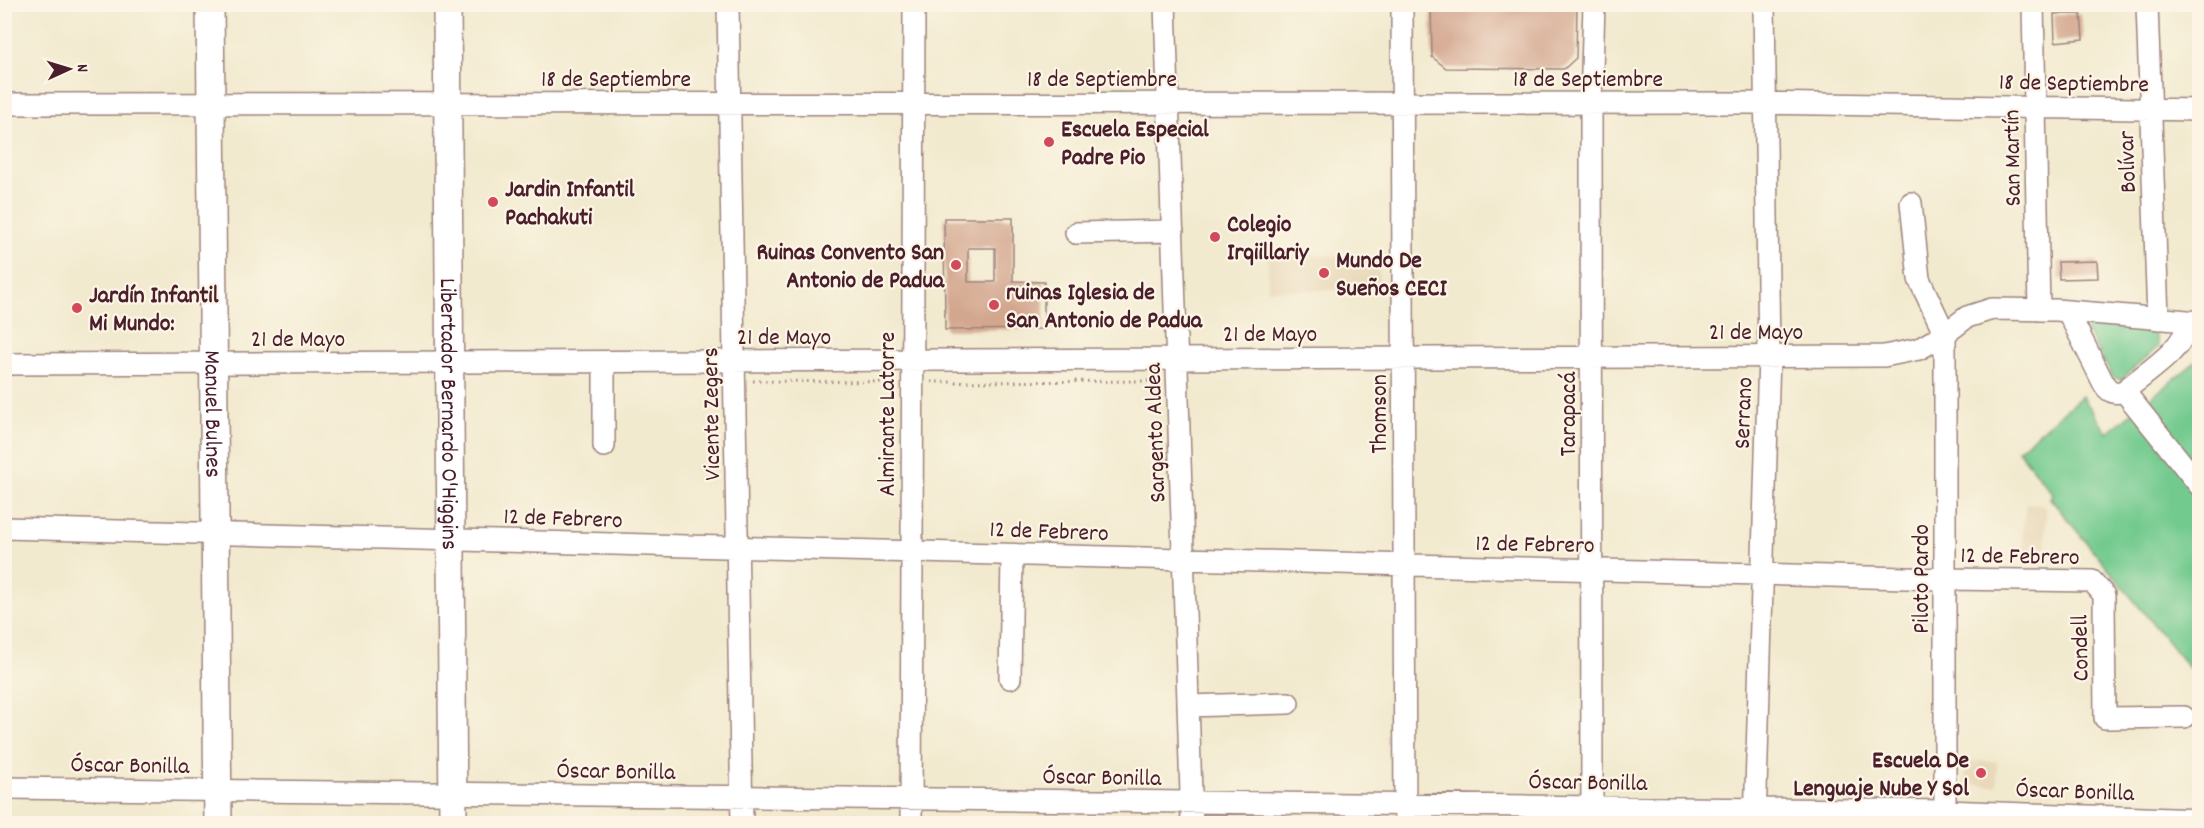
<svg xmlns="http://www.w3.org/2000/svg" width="2204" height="828" viewBox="0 0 2204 828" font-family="Dekko,sans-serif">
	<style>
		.built { fill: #e9d9ba }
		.green { fill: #73ca8f; stroke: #5e745d; stroke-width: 1.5 }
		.building { fill: #d3a68e; fill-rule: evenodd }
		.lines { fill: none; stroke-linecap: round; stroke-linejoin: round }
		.minor-casing { stroke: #9e847d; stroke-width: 24 }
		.major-casing { stroke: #9e847d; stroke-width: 30 }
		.path { stroke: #9e847d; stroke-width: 3; stroke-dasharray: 1.5 4.5; stroke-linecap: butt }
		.minor { stroke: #fff; stroke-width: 21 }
		.major { stroke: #fff; stroke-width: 27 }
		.poi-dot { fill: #d1495b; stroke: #fcf5e5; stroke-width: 2 }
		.labels { text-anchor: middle; stroke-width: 4.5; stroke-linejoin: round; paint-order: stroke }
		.street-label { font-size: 24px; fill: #4a1f2b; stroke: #fcf5e5 }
		.poi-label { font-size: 24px; font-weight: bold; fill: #4a1f2b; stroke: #fcf5e5; text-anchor: start }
	</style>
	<rect width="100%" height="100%" fill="#fcf5e5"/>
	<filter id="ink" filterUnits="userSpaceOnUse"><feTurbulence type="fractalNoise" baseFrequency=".0167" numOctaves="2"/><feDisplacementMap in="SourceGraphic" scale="12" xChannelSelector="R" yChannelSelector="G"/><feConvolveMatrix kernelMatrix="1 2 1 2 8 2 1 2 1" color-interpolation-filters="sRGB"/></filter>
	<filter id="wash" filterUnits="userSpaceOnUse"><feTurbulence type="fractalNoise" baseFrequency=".008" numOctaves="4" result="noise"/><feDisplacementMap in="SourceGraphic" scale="24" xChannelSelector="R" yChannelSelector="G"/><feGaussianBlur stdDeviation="1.35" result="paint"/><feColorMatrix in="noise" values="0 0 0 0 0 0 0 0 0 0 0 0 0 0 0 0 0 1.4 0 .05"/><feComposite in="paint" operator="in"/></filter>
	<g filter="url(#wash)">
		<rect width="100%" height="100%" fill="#f2eacf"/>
		<path class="built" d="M1268,255L1379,256V290H1268Z
			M2026,503L2046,506V554L2023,556V528Z
			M1965,761H1997V786L1965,785Z"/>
		<path class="green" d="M2086,322L2148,326L2156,337L2158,347L2121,380L2113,377L2087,332Z
			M2199,359V680L2050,498L2053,494L2018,450L2082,396L2107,433Z"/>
		<g id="blocks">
			<path class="building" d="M1431,4H1577L1576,58L1564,69L1446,68L1432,57Z
				M2054,14H2081L2083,39L2055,42Z
				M944,218H1013V281L1044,282V329L945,330ZM968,248H995V282H968Z
				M2097,261L2098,278L2059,279L2058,262Z"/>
		</g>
	</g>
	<g filter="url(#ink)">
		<use href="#blocks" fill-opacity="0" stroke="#9e847d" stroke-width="1.5"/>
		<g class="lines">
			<defs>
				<path id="minor" d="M728,4L742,824
					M1165,4L1192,824
					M1402,4L1405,824
					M2033,4L2039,310
					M2147,4L2158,319
					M4,104L1747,103L2200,110
					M1911,203L1919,279L1945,334V823
					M1076,233L1173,231
					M2068,312L2104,384C2110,394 2119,395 2128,388C2148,371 2185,349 2188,322
					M604,362V446
					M4,364L1884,356L1919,349L1945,334L1967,317L1992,309L2056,310L2200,322
					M2124,391L2200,486
					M4,528L1945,579L2092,581L2104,595L2105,718L2184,717
					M1010,678L1012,555
					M1188,706L1288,703
					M4,788L1945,811L2200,820
					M1755,823L1769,356L1764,4
					M911,824L914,4
					M1592,824L1591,103L1594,4"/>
				<g id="major">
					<path id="s1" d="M210,4L218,824"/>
					<path id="s2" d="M447,4L453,824"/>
				</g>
			</defs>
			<use href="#minor" class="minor-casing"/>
			<use href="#major" class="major-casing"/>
			<path class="path" d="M753,381L891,382
				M931,382L1157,381
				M793,817L890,822
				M931,823H1171"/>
			<use href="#minor" class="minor"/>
			<use href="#major" class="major"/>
		</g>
	</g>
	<g class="poi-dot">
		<circle cx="1049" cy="142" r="6"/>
		<circle cx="493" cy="202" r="6"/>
		<circle cx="1215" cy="237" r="6"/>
		<circle cx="956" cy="265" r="6"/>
		<circle cx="1324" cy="273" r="6"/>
		<circle cx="994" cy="305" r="6"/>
		<circle cx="77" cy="308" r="6"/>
		<circle cx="1981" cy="773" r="6"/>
	</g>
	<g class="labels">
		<g class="street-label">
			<text x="616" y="86">18 de Septiembre</text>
			<text x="1102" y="86">18 de Septiembre</text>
			<text x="1588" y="86">18 de Septiembre</text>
			<text transform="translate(2074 82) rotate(1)" y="8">18 de Septiembre</text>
			<text transform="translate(2011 158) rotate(-91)" y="8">San Martín</text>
			<text transform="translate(2126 162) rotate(-92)" y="8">Bolívar</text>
			<text x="1756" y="339">21 de Mayo</text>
			<text x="1270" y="341">21 de Mayo</text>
			<text x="784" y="344">21 de Mayo</text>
			<text x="298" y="346">21 de Mayo</text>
			<text transform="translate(1742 413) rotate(-88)" y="8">Serrano</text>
			<text dy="8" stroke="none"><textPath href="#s1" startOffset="410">Manuel Bulnes</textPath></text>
			<text dy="8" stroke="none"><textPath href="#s2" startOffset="410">Libertador Bernardo O'Higgins</textPath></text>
			<text transform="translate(710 414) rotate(-91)" y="8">Vicente Zegers</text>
			<text transform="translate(886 414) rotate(-90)" y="8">Almirante Latorre</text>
			<text transform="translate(1378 414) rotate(-90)" y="8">Thomson</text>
			<text transform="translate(1567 414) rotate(-90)" y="8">Tarapacá</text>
			<text transform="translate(1154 433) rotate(-92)" y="8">Sargento Aldea</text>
			<text transform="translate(563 517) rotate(2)" y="8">12 de Febrero</text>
			<text transform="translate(1049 530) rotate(2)" y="8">12 de Febrero</text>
			<text transform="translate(1535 543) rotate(1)" y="8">12 de Febrero</text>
			<text transform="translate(2020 555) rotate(1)" y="8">12 de Febrero</text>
			<text transform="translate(1920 579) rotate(-90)" y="8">Piloto Pardo</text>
			<text transform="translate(2079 648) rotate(-91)" y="8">Condell</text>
			<text transform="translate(130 764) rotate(1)" y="8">Óscar Bonilla</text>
			<text transform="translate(616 770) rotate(1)" y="8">Óscar Bonilla</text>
			<text transform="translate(1102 776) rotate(1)" y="8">Óscar Bonilla</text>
			<text transform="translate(1588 781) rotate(1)" y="8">Óscar Bonilla</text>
			<text transform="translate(2075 790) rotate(2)" y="8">Óscar Bonilla</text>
		</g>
		<g class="poi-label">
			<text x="1061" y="136">Escuela Especial<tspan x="1061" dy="28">Padre Pio</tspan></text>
			<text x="505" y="196">Jardin Infantil<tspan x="505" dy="28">Pachakuti</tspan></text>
			<text x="1227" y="231">Colegio<tspan x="1227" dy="28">Irqiillariy</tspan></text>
			<text x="944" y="259" text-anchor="end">Ruinas Convento San<tspan x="944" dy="28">Antonio de Padua</tspan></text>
			<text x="1336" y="267">Mundo De<tspan x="1336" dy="28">Sueños CECI</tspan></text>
			<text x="1006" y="299">ruinas Iglesia de<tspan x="1006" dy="28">San Antonio de Padua</tspan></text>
			<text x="89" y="302">Jardín Infantil<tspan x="89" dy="28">Mi Mundo:</tspan></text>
			<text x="1969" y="767" text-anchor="end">Escuela De<tspan x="1969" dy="28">Lenguaje Nube Y Sol</tspan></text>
		</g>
	</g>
	<rect width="2204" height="828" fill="none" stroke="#fcf5e5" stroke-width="24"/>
	<g transform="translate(69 69) rotate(86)" stroke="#fcf5e5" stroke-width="4.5" paint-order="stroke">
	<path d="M0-4.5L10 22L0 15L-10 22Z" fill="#4a1f2b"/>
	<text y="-9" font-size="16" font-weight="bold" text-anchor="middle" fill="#4a1f2b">N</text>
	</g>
</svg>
